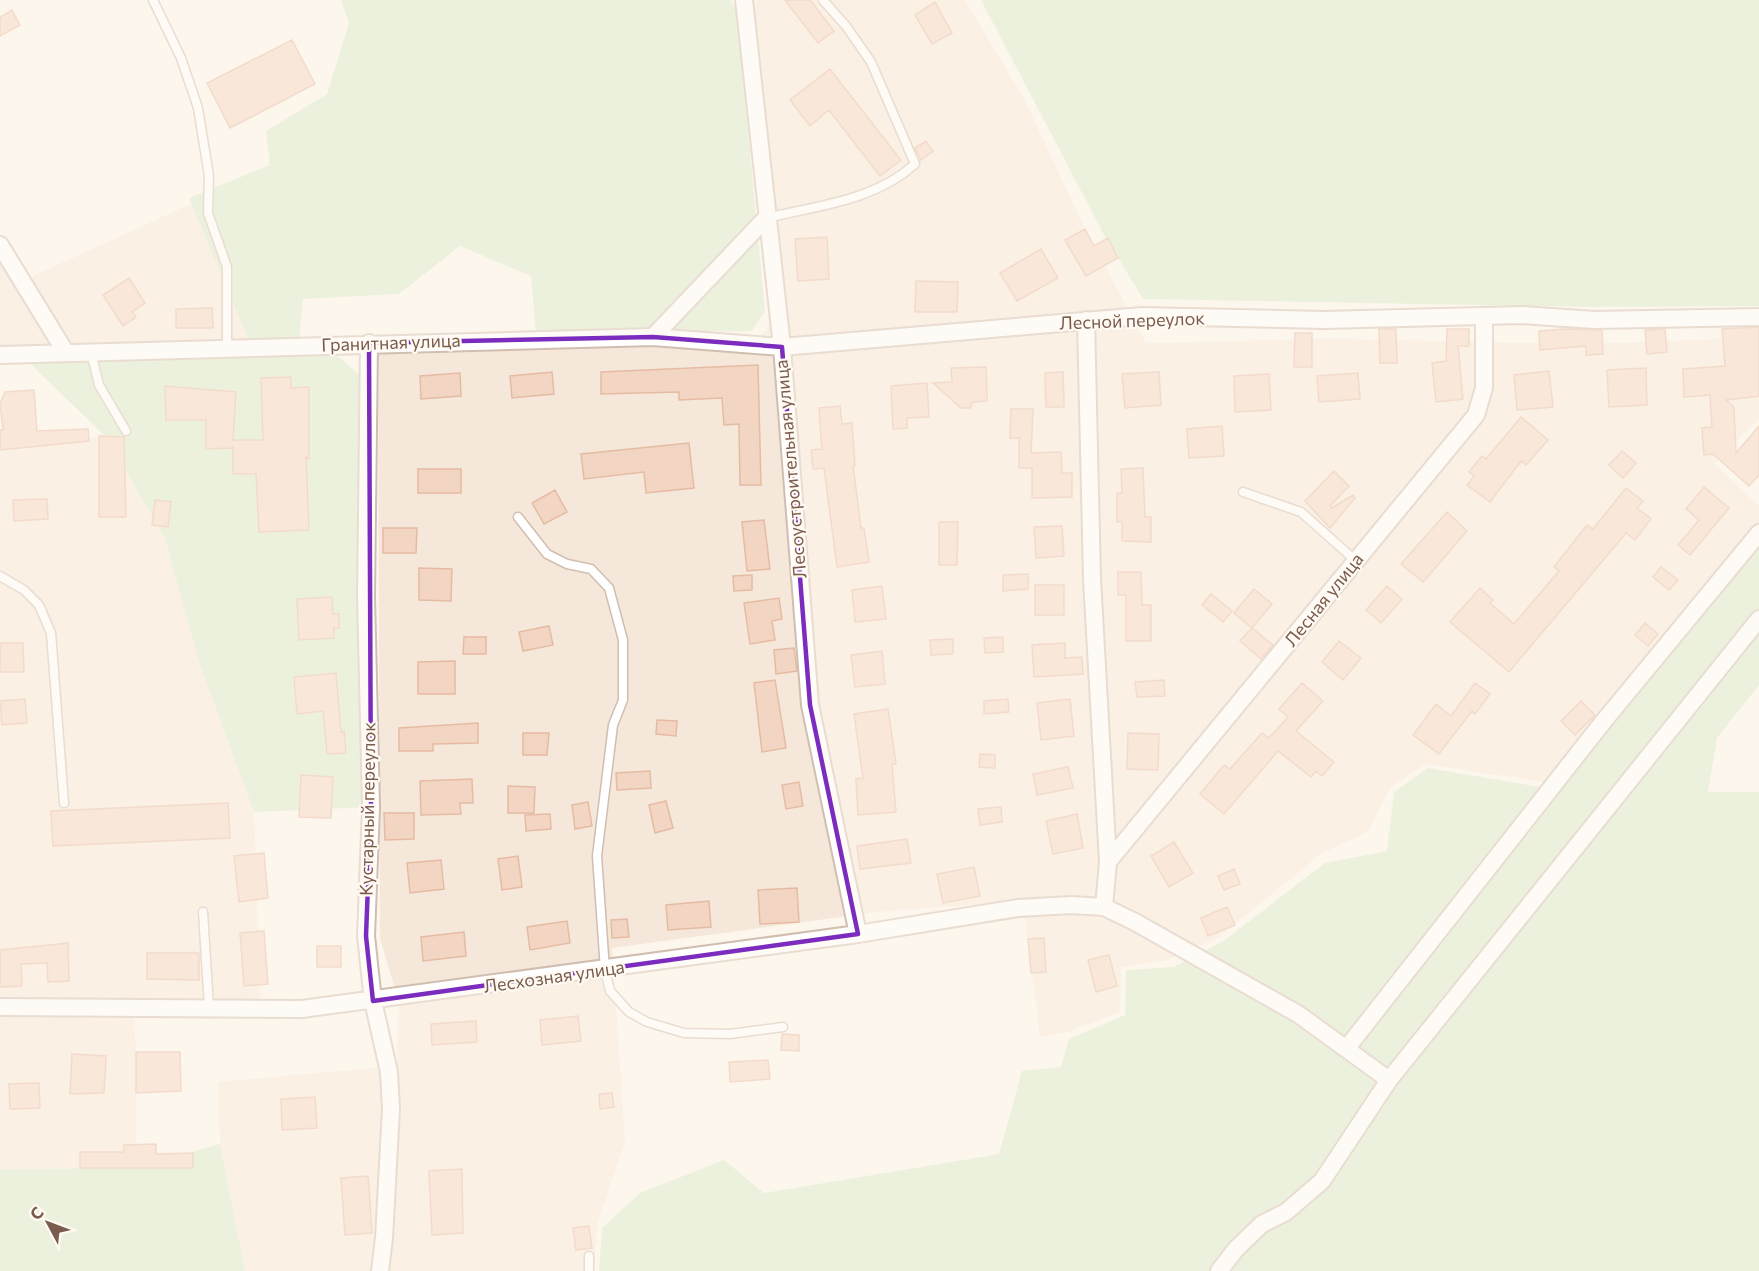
<svg xmlns="http://www.w3.org/2000/svg" width="1759" height="1271" viewBox="0 0 1759 1271" font-family="Commissioner,sans-serif">
	<style>
		.residential { fill: #f5e8da }
		.green { fill: #d8ecc9 }
		.building { fill: #f3d5c3; stroke: #e6bba3; stroke-width: 1.5 }
		.lines { fill: none; stroke-linecap: round; stroke-linejoin: round }
		.service-casing { stroke: #d1beb0; stroke-width: 11 }
		.minor-casing { stroke: #d1beb0; stroke-width: 20 }
		.service { stroke: #fff; stroke-width: 8 }
		.minor { stroke: #fff; stroke-width: 16 }
		.marked { fill: none; stroke: #7b2cbf; stroke-width: 4.5; stroke-linejoin: round }
		.labels { text-anchor: middle; stroke-width: 4.5; stroke-linejoin: round; paint-order: stroke }
		.street-label { font-size: 18px; fill: #7a5c4d; stroke: #fffaf3 }
	</style>
	<rect width="100%" height="100%" fill="#fdf6ec"/>
	<path class="residential" d="M757,0H965L1026,103L1085,229L1146,343L1329,339L1586,344L1725,339L1759,332V418L1714,463L1759,506V527L1550,783L1425,764L1390,788L1368,832L1322,853L1219,937L1168,960L1121,967L1120,1012L1067,1032L1040,1037L1023,901L885,911L612,948L625,1141L597,1224L594,1271H245L220,1144L218,1082L397,1066L399,1002L380,939L378,349L757,342L780,311L753,21Z
		M195,202L256,347L0,355V245L22,281Z
		M27,438H107L165,539L200,665L254,812L261,1009L133,1007L136,1052V1168L0,1169V440Z"/>
	<path class="green" d="M341,0H731L737,13L765,311L752,331L536,334L531,276L460,246L399,294L303,299L299,341L250,343L189,198L270,165L266,131L327,94L349,23Z
		M981,0H1759V306L1587,307L1143,299L1103,233Z
		M325,345L368,382L371,807L254,812L200,665L165,539L107,438L20,354Z
		M1759,537V685L1717,738L1708,792H1759V1271H599L602,1228L640,1193L724,1160L764,1193L999,1154L1022,1071L1061,1067L1069,1039L1125,1015L1126,970L1174,967L1225,940L1325,863L1387,851L1394,792L1428,768L1552,789Z
		M220,1144L245,1271H0V1169L136,1168Z"/>
	<path class="building" d="M785,0H810L834,31L818,43Z
		M935,2L952,33L932,44L915,15Z
		M12,10L20,25L0,36V17Z
		M292,40L315,84L230,128L207,83Z
		M830,69L901,160L880,176L829,110L810,126L790,100Z
		M926,141L933,151L921,160L915,148Z
		M1085,229L1094,246L1108,238L1118,258L1086,276L1065,240Z
		M827,237L829,279L798,281L795,239Z
		M1041,249L1058,278L1017,301L1000,273Z
		M129,278L145,303L132,312L136,317L123,326L103,295Z
		M916,281L958,282L957,312H915Z
		M212,308L213,328H176V309Z
		M1759,327V396L1726,400L1734,407L1736,453L1759,426V475L1749,486L1713,454L1704,455L1702,428L1712,427L1710,395L1684,397L1683,369L1725,366L1722,329Z
		M1379,329H1396L1397,363H1380Z
		M1447,329H1469V346H1458L1463,399L1436,402L1432,363L1446,361Z
		M1564,329L1602,330L1603,354L1586,355V346L1540,350L1539,331Z
		M1665,329L1667,352L1647,354L1645,330Z
		M1295,333H1312V367H1294Z
		M758,365L761,485H740L739,424L724,425L722,398L679,400V392L601,394V372Z
		M986,367L987,401L973,402L970,408H961L933,383L952,382L951,368Z
		M1646,368L1647,405L1609,407L1607,370Z
		M1549,371L1553,407L1517,410L1514,375Z
		M552,372L554,394L512,398L510,376Z
		M1063,372L1064,407H1046L1045,373Z
		M1159,372L1161,405L1125,408L1122,374Z
		M460,373L461,396L421,399L420,376Z
		M1358,373L1360,399L1319,402L1317,376Z
		M1269,374L1271,410L1235,412L1234,376Z
		M291,377V388L309,387V458L306,457L309,530L259,532L256,474H233V446L232,448L206,449V420H166L165,386L236,392L233,440H263L261,378Z
		M927,383L929,417L907,418V428L893,429L891,386Z
		M34,390L37,431L88,429L89,441L0,450V430H3L0,404L5,392Z
		M840,406L842,424L852,423L855,466H853L861,528H864L869,562L837,567L824,468L813,469L811,450L822,449L819,408Z
		M1011,409H1033L1031,453L1061,452L1062,473H1072V497L1032,498V468H1019V438H1010Z
		M1521,417L1548,440L1526,465L1521,461L1490,502L1467,485L1474,476L1469,472L1482,456L1486,459Z
		M1222,426L1224,456L1189,458L1187,429Z
		M99,436L124,437L126,517H99Z
		M689,443L694,488L646,493L644,472L584,479L581,454Z
		M1622,451L1636,463L1623,478L1609,465Z
		M1143,468L1145,517H1151V542L1122,541V522H1117V493H1122L1121,469Z
		M418,469H461V493H418Z
		M1334,471L1349,486L1330,506L1332,508L1353,495L1355,498L1330,528L1305,501Z
		M1704,487L1729,508L1690,555L1678,545L1699,520L1686,509Z
		M1626,488L1643,501L1637,508L1651,519L1635,540L1626,533L1509,672L1450,622L1480,588L1493,600L1490,603L1514,624L1559,571L1554,567L1587,525L1593,529Z
		M555,490L567,512L544,524L532,503Z
		M47,499L48,519L14,521L13,500Z
		M155,500L171,502L168,527L152,525Z
		M1447,512L1467,531L1423,582L1401,564Z
		M764,520L770,569L747,571L742,522Z
		M939,522H958L957,565H939Z
		M1062,526L1064,556L1036,558L1034,527Z
		M383,528H417L416,553H383Z
		M1661,567L1678,580L1669,590L1653,577Z
		M419,568L452,569L451,601L419,600Z
		M1118,572H1141L1142,605H1151V641H1126V595H1118Z
		M1028,574V589L1003,591V575Z
		M752,575V590L734,591L733,576Z
		M1035,585H1064V615H1035Z
		M882,586L886,619L855,622L852,590Z
		M1387,586L1402,599L1381,623L1366,610Z
		M1254,589L1272,604L1252,628L1234,613Z
		M1211,594L1232,611L1223,622L1202,605Z
		M332,597L333,614H339V628H334V638L299,640L297,599Z
		M779,598L782,619L772,621L775,640L750,644L744,603Z
		M1645,623L1658,634L1648,646L1635,635Z
		M549,626L553,645L523,651L519,632Z
		M1252,628L1273,645L1261,659L1240,641Z
		M464,637H486V654H463Z
		M1003,637V652L985,653L984,638Z
		M953,639V654L931,655L930,640Z
		M1339,641L1361,658L1343,680L1322,662Z
		M0,643H23L24,672H0Z
		M1065,643V658L1082,657L1083,674L1034,677L1032,645Z
		M794,648L797,671L776,674L774,650Z
		M882,651L885,684L855,687L851,655Z
		M455,661V694H418V662Z
		M336,673L341,732L344,731L346,753L327,754L323,711L297,714L294,677Z
		M775,680L786,748L762,752L754,683Z
		M1164,680L1165,696L1137,697L1135,682Z
		M1302,683L1323,701L1296,731L1334,762L1322,776L1316,771L1311,777L1278,751L1224,814L1200,794L1224,765L1230,769L1262,733L1269,738L1288,717L1279,709Z
		M1475,683L1490,694L1475,714L1472,711L1439,754L1413,735L1436,704L1451,716Z
		M25,699L27,723L2,725L0,701Z
		M1008,699L1009,712L984,714V701Z
		M1070,699L1074,736L1041,740L1037,703Z
		M1581,701L1595,715L1575,735L1561,721Z
		M888,709L896,764H892L896,812L858,815L856,779L863,778L854,714Z
		M657,720L677,721L676,736L656,734Z
		M478,723V743L433,744V751H399V728Z
		M523,733H549L547,755H523Z
		M1128,733L1159,734L1158,770L1127,769Z
		M980,754L995,755V768L979,767Z
		M1068,767L1073,788L1037,795L1033,774Z
		M650,771L651,788L617,790L616,773Z
		M301,775L333,777L331,818L299,817Z
		M472,779L473,803H460L461,814L421,815L420,781Z
		M799,782L803,806L786,809L782,785Z
		M508,786L535,787L534,813H508Z
		M666,801L673,828L655,833L649,805Z
		M588,802L592,826L575,829L572,805Z
		M228,803L230,838L53,846L51,811Z
		M1001,807L1002,822L980,825L978,809Z
		M384,813H414V839L385,840Z
		M550,814L551,829L526,831L525,815Z
		M1077,814L1083,848L1053,854L1046,821Z
		M907,839L911,863L860,869L857,846Z
		M1174,842L1193,873L1169,887L1151,856Z
		M264,853L268,898L239,902L234,856Z
		M518,856L522,887L502,890L498,859Z
		M441,860L444,889L410,893L407,863Z
		M974,867L980,896L943,903L937,874Z
		M1234,869L1240,884L1224,890L1218,876Z
		M797,888L799,922L760,924L758,890Z
		M709,901L711,927L668,930L666,905Z
		M1227,907L1235,925L1208,936L1201,918Z
		M627,919L629,937L612,938L611,920Z
		M567,921L570,943L530,950L527,927Z
		M264,931L268,984L244,986L240,933Z
		M464,932L466,956L423,961L421,937Z
		M1044,938L1046,972L1031,973L1028,939Z
		M68,943L69,981L48,982L47,963L21,964L22,986L0,987V950Z
		M317,946H341V967H317Z
		M147,953H199V980L147,979Z
		M1109,955L1117,986L1096,992L1088,960Z
		M578,1016L581,1041L542,1045L540,1020Z
		M476,1021L477,1042L432,1045L431,1024Z
		M782,1034L799,1035V1051L781,1050Z
		M136,1052H180L181,1091L136,1093Z
		M72,1054L106,1056L104,1093L70,1094Z
		M768,1060L770,1079L730,1082L729,1062Z
		M39,1083L40,1108L10,1109L9,1084Z
		M612,1093L614,1107L600,1109L599,1094Z
		M315,1097L317,1128L282,1130L281,1099Z
		M156,1144V1154L193,1153V1168H80V1152H124V1145Z
		M462,1169L463,1233L432,1235L429,1171Z
		M368,1176L372,1233L345,1235L341,1178Z
		M589,1226L592,1248L576,1250L573,1228Z"/>
	<g class="lines">
		<defs>
			<path id="service" d="M153,0L181,58L198,108L209,176L208,213L227,267V348
				M771,217C822,205 875,200 915,164L871,62L846,26L823,0
				M91,352L99,385L126,431
				M1243,492L1301,512L1356,561
				M518,517L547,554L567,564L591,569L609,588L623,640V700L613,725L597,856L605,970L610,991L629,1012L647,1022L684,1033L730,1034L783,1027
				M0,576L24,590L39,605L51,633L64,803
				M203,912L209,1007
				M589,1271V1256"/>
			<path id="minor" d="M744,0L782,347L810,705L858,934
				M0,245L66,353
				M1086,320L1092,579L1108,862L1104,907
				M653,337L768,216
				M369,343L366,596L371,807L366,936L373,1001L389,1072L391,1109L384,1238L380,1271
				M0,355L653,337L782,347L1142,316L1324,320L1522,315L1594,320L1759,317
				M1108,862L1476,415L1484,388V316
				M0,1007L302,1009L858,934L1018,908L1071,905L1104,907L1135,922L1298,1014L1389,1080
				M1346,1049L1603,722L1759,533
				M1219,1271L1236,1249L1262,1224L1286,1212L1322,1181L1389,1080L1759,619"/>
		</defs>
		<use href="#service" class="service-casing"/>
		<use href="#minor" class="minor-casing"/>
		<use href="#service" class="service"/>
		<use href="#minor" class="minor"/>
	</g>
	<path d="M0 0H1759V1271H0ZM653,337L782,347L810,705L858,934L373,1001L366,936L371,807L369,343Z" fill="#fdf6ec" fill-opacity=".55" fill-rule="evenodd"/>
	<path class="marked" d="M653,337L782,347L810,705L858,934L373,1001L366,936L371,807L369,343Z"/>
	<g class="labels">
		<g class="street-label">
			<text transform="translate(1132 321) rotate(-2)" y="6">Лесной переулок</text>
			<text transform="translate(391 343) rotate(-2)" y="6">Гранитная улица</text>
			<text transform="translate(791 469) rotate(-95)" y="6">Лесоустроительная улица</text>
			<text transform="translate(1324 600) rotate(-51)" y="6">Лесная улица</text>
			<text transform="translate(368 809) rotate(-89)" y="6">Кустарный переулок</text>
			<text transform="translate(554 977) rotate(-8)" y="6">Лесхозная улица</text>
		</g>
	</g>
	<g transform="translate(48 1223) rotate(311)" stroke="#fffaf3" stroke-width="4.5" paint-order="stroke">
	<path d="M0-4.5L10 22L0 15L-10 22Z" fill="#7a5c4d"/>
	<text y="-9" font-size="16" font-weight="bold" text-anchor="middle" fill="#7a5c4d">С</text>
	</g>
</svg>
